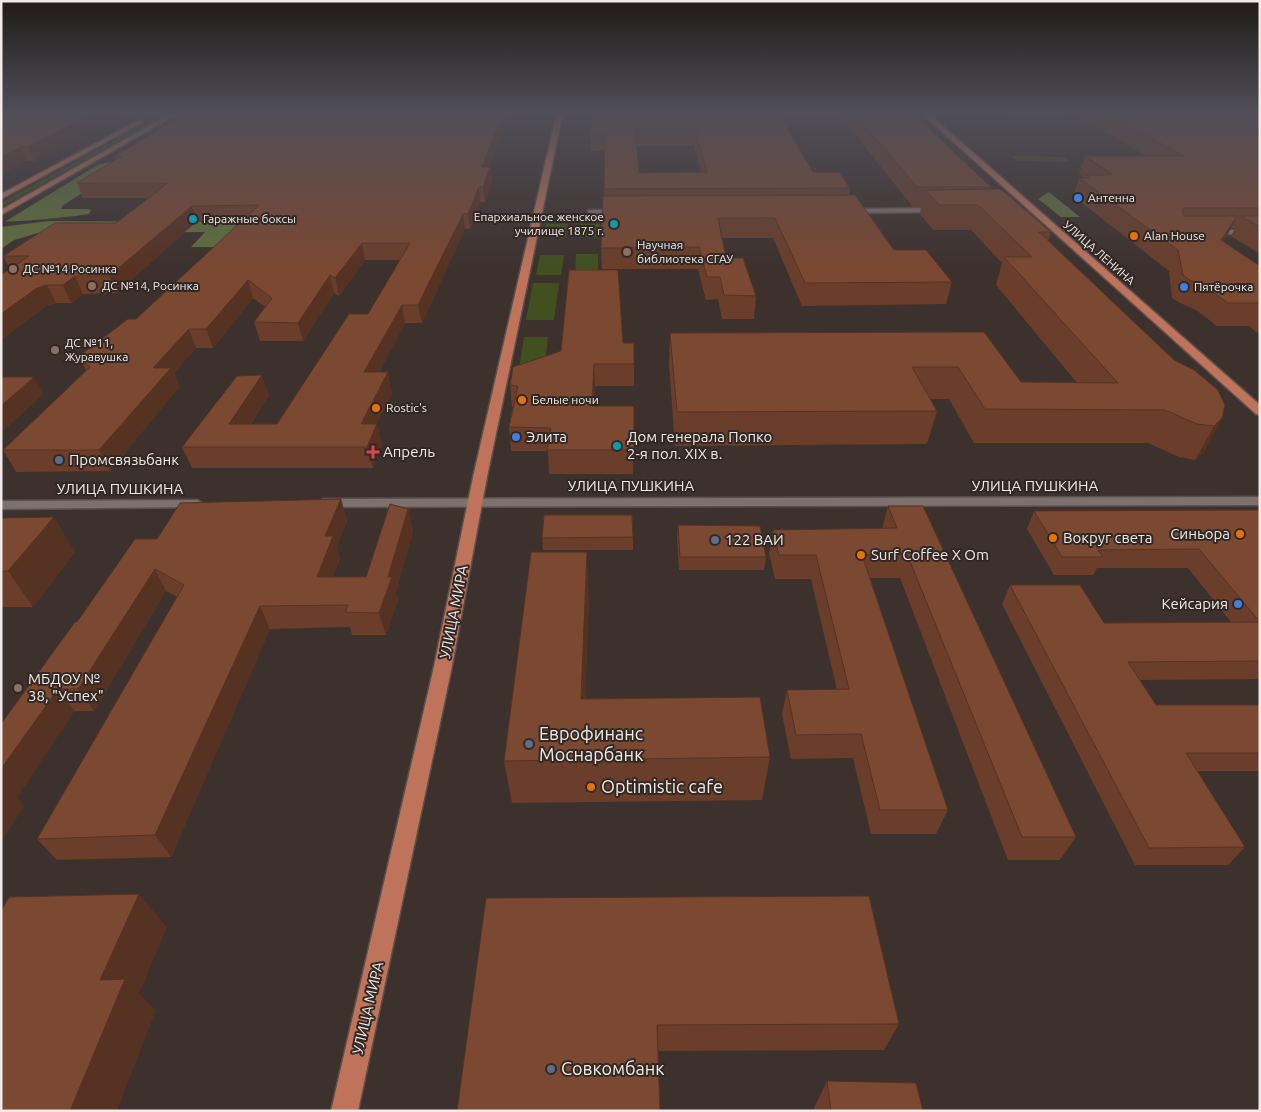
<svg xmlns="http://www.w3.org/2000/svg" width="1261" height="1112" viewBox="0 0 1261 1112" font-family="Ubuntu,sans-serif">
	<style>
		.green { fill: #425020 }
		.forest { fill: #60703c }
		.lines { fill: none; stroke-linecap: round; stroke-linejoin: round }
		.minor-casing { stroke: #594f4c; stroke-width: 3 }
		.major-casing { stroke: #594f4c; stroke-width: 3 }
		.minor { fill: #7d716d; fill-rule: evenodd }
		.major { fill: #be735a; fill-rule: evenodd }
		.wall { fill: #6a3e2b; fill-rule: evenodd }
		.shaded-wall { fill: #563223 }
		.building { fill: #7b4832; stroke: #563223; fill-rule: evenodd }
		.shop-dot { fill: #3f7fe0; stroke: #312823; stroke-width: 2 }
		.culture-dot { fill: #0f9aa8; stroke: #312823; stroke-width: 2 }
		.food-dot { fill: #e8710a; stroke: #312823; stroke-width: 2 }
		.education-dot { fill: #8d6e63; stroke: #312823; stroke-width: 2 }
		.health-dot { fill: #e0444e; stroke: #312823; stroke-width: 2 }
		.service-dot { fill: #5c6f8a; stroke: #312823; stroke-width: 2 }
		.labels { text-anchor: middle; stroke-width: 4; stroke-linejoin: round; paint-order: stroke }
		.far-poi-label { font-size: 12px; fill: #f1eae8; stroke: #312823; text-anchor: start }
		.far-street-label { font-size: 12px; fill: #f1eae8; stroke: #312823 }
		.poi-label { font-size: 15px; fill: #f1eae8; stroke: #312823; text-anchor: start }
		.street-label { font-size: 15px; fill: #f1eae8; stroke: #312823 }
		.near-poi-label { font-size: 18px; fill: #f1eae8; stroke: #312823; text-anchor: start }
	</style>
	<rect width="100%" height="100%" fill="#3c312d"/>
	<path class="green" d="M1006,115H1060L1075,123H1020Z
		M157,117H161L1,207V203Z
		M1011,156L1064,157L1071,162L1018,161Z
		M546,224H568L566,237H543Z
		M580,224H600L599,237H578Z
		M576,254H598V273H575Z
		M540,255H564L561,275H536Z
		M533,283H559L554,320H526Z
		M524,337H548L544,375L518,376Z"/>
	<path class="forest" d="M118,161L90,188L62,206L61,209H87L91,210L89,214C80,216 10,223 6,221L99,164Z
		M1049,192L1080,217H1061L1038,199Z
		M227,218L249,221L222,247H191L205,232L38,233L14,240L1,249V227L49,221L215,222Z"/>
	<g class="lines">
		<defs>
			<path id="minor" d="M96,112H212L213,113L98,115Z
				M941,208L945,210L944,212L846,213L842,211L846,209Z
				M589,210H623L627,212L623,214H592L588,212Z
				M1206,230H1260V234H1206Z
				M1260,497V505L323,507L316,503L323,499Z
				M197,500L204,504L202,507L1,509V501Z"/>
			<path id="major" d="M173,112H181L1,215V210Z
				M557,112H563L487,477L451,671L358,1111H331L433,671L473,477Z
				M920,112H927L1260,405V415L1256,414Z
				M141,119L143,122L1,199V194Z"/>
		</defs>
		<use href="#minor" class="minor-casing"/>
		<use href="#major" class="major-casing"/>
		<use href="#minor" class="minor"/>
		<use href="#major" class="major"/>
	</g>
	<path class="wall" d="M1,112H117L118,116L34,161H27Z
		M192,112H516L512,123H508L495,152L489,167H490L492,181L485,202H480L470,229H465L422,323H405L379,372L392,392L377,424L382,445L373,468H192L182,447L269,395L251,424H277L368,314L400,260H365L339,296L334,293L303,341H260L254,322L265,307L253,298L213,348H196L174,373L179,387L110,471L16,472L3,450L86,371L79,356L136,319L242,221H197L117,293L83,294L71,303H56L46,306L1,340V275L10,269L3,256L116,223L149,198H83L77,183L116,160L115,156Z
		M594,112H912L991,187L990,190L1051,232L1048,241L1174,360L1225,405L1204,452L1195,460L1179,457L1148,443H974L949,399H930L937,411L927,444L675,446L669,364L670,333L984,332L1021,382L1077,383L996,285L1002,263L971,230H933L920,214L921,207H913L842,118H782L813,172L850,188L849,195L894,250L952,282L946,304L802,306L773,238H722L726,258L756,296L754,319H722L718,299L706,300L698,269H602L601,248L604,196V151H590V134ZM637,146H694L701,172L639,173Z
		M1072,112H1260V254L1231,236L1235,228H1231L1223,242L1260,266V335L1249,326H1217L1196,310L1180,303L1172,298L1169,271L1073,196L1079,178H1085L1079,174L1085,156H1146Z
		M623,343H634V386H595L594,406H634L633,474H549L548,451H511L509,427L513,407H512L510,385L561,351Z
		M341,499L347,521L337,546L340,558L333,577H366L408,509L413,531L396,592L398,600L386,635H352L350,627L270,629L171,857L57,860L37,839L177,597L166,591L94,711H74L17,797L24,806L1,841V724L77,622L157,539Z
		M888,506L1076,837L1060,860H1008L900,578H870L948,810L936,834H871L853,758L791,759L782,714L787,690H837L811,579H775L769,553L773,530L882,529Z
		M1260,510V679L1140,680L1156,705H1260V771H1197L1245,847L1228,865H1135L1002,604L1010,585L1104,623L1231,622L1188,568H1097L1093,575H1054L1027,529L1034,511Z
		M1,518L75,552L33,607H1Z
		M678,525L766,557L764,570H679L677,538Z
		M633,537V550H543L542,538Z
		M589,595L585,699L770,757L762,800L512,803L504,761Z
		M486,898L899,1024L884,1050L658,1051Z
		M827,1081L923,1111H814V1108Z"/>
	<path class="shaded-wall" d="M95,112H117L118,116L34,161L28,147Z
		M506,112H507L508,123L495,152L483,181L482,167L493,138Z
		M511,112H516L512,123Z
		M21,147L27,161L1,175V157Z
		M490,167L492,181L485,202L483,187Z
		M479,187L480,202L470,229L468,214Z
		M192,206L197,221L117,293L109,276Z
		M463,214L465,229L422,323L418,305Z
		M1237,216L1227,236L1211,261L1221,240Z
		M362,243L365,260L339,296L335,278Z
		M330,275L334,293L303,341L298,323Z
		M75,276L83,294L71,303L63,285Z
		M248,280L253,298L213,348L206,329Z
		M47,285L56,303L46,306L1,340V314L37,288Z
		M402,305L405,323L368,392L364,372Z
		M189,329L196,348L174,373L179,387L110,471L99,450L153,368Z
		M594,364L595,386L592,429V406Z
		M388,372L392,392L367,445L361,424Z
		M262,375L269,395L237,445L229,424Z
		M34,377L44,394L1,433V406Z
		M1222,418L1204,452L1195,460L1214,426Z
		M377,424L382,445L373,468L367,447Z
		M341,499L347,521L337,546L340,558L325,599L317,577L325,536Z
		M408,509L413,531L396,592L398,600L386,635L379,613L388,577Z
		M54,517L75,552L33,607L8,571Z
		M587,552L589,595L583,742L581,699Z
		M155,569L166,591L94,711L78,689Z
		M260,606L270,629L171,857L155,835Z
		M58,689L74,711L17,797L24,806L1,841V769Z
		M139,894L167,927L139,994L156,1010L117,1111H70L100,980Z"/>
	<path class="building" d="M1,112H95L28,147H21L1,157Z
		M192,112H506L493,138L482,167H490L483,187H479L468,214H463L418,305H402L364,372H388L361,424H377L367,447H182L237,376L262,375L229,424H277L349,314H368L410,243H362L335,278L330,275L298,323L254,322L272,298L248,280L206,329H189L153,368H171L99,450H3L90,367L79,356L128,319H136L259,205L192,206L109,276H75L63,285H47L37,288L1,314V275L29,256H3L55,223H116L168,183H77L122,156H115L184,114H189Z
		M594,112H778L813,172H839L850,188L604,189L605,134H590ZM635,129H695L707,172L639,173Z
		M853,112H912L991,187H917Z
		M1103,112H1260V133H1254L1260,136V208H1184L1182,210L1184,216H1237L1221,240L1260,266V303H1228L1207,288L1190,280L1183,275L1178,250L1079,178H1090L1086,175H1111L1109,174H1112L1085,156H1184Z
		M1000,189L1008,195L1051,232H1039L1174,360L1194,370L1218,390L1225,405L1222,418L1214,426L1197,424L1165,410L985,409L958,367H912L937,411L677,412L670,333L984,332L1021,382L1118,383L1004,257H1032L978,205H939L925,190Z
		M855,195L894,250H926L952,282L805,283L775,218H718L726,258H743L756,296L724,295L720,277H707L699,247L601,248L603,196Z
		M1241,216H1260V227Z
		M569,270H618L623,343H634V364H594L592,406H634V450H547L551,428L509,427L518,386L510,385L513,367L561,351Z
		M1,377H34L1,406Z
		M341,499L325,536H333L317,577H366L390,504L408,509L388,577H392L379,613L345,612L348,605L260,606L155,835L37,839L184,585L155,569L78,689H58L1,769V724L75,622H77L135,539H157L180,503Z
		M888,506H923L1076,837H1022L907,554L862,555L948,810H880L861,734L796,735L787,690L849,689L816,555H779L773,530L897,528Z
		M1260,510V622L1199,549L1098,550L1103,557H1062L1034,511Z
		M544,515H632L633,537L542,538Z
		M54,517L8,571H1V518Z
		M678,525L760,526L766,557H680Z
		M531,552H587L581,699L760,697L770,757L504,761Z
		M1010,585H1080L1104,623L1260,622V661L1128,662L1156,705H1260V753H1186L1245,847L1149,848Z
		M139,894L100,980L125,979L70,1111H1V911L9,897Z
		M869,896L899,1024L657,1025L660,1111H457L486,898Z
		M827,1081L916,1083L923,1111H831Z"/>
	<linearGradient id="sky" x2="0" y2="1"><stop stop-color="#211b19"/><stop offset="0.42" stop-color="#504e57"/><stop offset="1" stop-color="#504e57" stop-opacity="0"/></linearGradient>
	<rect width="1261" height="268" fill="url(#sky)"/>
	<g class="shop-dot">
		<circle cx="1078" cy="198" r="5"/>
		<circle cx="1184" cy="287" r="5"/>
		<circle cx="516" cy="437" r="5"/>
		<circle cx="1238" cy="604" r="5"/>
	</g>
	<g class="culture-dot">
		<circle cx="193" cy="219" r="5"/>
		<circle cx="614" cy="224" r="5"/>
		<circle cx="617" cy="446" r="5"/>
	</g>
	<g class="food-dot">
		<circle cx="1134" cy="236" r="5"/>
		<circle cx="522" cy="400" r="5"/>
		<circle cx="376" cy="408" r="5"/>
		<circle cx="1240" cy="534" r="5"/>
		<circle cx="1053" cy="538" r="5"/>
		<circle cx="861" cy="555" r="5"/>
		<circle cx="591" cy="787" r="5"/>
	</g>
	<g class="education-dot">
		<circle cx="627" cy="252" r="5"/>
		<circle cx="13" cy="269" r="5"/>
		<circle cx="92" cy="286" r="5"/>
		<circle cx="55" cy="350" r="5"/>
		<circle cx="18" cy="688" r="5"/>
	</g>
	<path class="health-dot" d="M370.5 444.5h5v5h5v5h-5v5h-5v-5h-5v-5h5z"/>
	<g class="service-dot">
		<circle cx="59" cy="460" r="5"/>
		<circle cx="715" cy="540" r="5"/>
		<circle cx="529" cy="744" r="5"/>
		<circle cx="551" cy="1069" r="5"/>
	</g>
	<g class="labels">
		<g class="far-poi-label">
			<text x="1088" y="202">Антенна</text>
			<text x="604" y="221" text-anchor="end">Епархиальное женское<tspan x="604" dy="14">училище 1875 г.</tspan></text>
			<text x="203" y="223">Гаражные боксы</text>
			<text x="1144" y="240">Alan House</text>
			<text x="637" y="249">Научная<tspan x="637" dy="14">библиотека СГАУ</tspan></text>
			<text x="23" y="273">ДС №14 Росинка</text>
			<text x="102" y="290">ДС №14, Росинка</text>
			<text x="1194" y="291">Пятёрочка</text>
			<text x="65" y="347">ДС №11,<tspan x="65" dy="14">Журавушка</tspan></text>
			<text x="532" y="404">Белые ночи</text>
			<text x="386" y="412">Rostic's</text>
		</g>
		<g class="far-street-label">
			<text transform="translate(1099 253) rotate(41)" y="4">УЛИЦА ЛЕНИНА</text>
		</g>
		<g class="poi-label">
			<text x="526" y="442">Элита</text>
			<text x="627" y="442">Дом генерала Попко<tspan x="627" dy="17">2-я пол. XIX в.</tspan></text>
			<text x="383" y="457">Апрель</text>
			<text x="69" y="465">Промсвязьбанк</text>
			<text x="1230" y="539" text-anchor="end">Синьора</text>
			<text x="1063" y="543">Вокруг света</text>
			<text x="725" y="545">122 ВАИ</text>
			<text x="871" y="560">Surf Coffee X Om</text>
			<text x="1228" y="609" text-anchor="end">Кейсария</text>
			<text x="28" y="684">МБДОУ №<tspan x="28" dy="17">38, "Успех"</tspan></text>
		</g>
		<g class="street-label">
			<text x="631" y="491">УЛИЦА ПУШКИНА</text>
			<text x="1035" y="491">УЛИЦА ПУШКИНА</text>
			<text x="120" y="494">УЛИЦА ПУШКИНА</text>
			<text transform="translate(454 612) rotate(-79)" y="5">УЛИЦА МИРА</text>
			<text transform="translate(368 1008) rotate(-77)" y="5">УЛИЦА МИРА</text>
		</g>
		<g class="near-poi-label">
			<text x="539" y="740">Еврофинанс<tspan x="539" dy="21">Моснарбанк</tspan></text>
			<text x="601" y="793">Optimistic cafe</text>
			<text x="561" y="1075">Совкомбанк</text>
		</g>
	</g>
	<rect width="1261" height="1112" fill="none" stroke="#f1eae8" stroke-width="5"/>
</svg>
